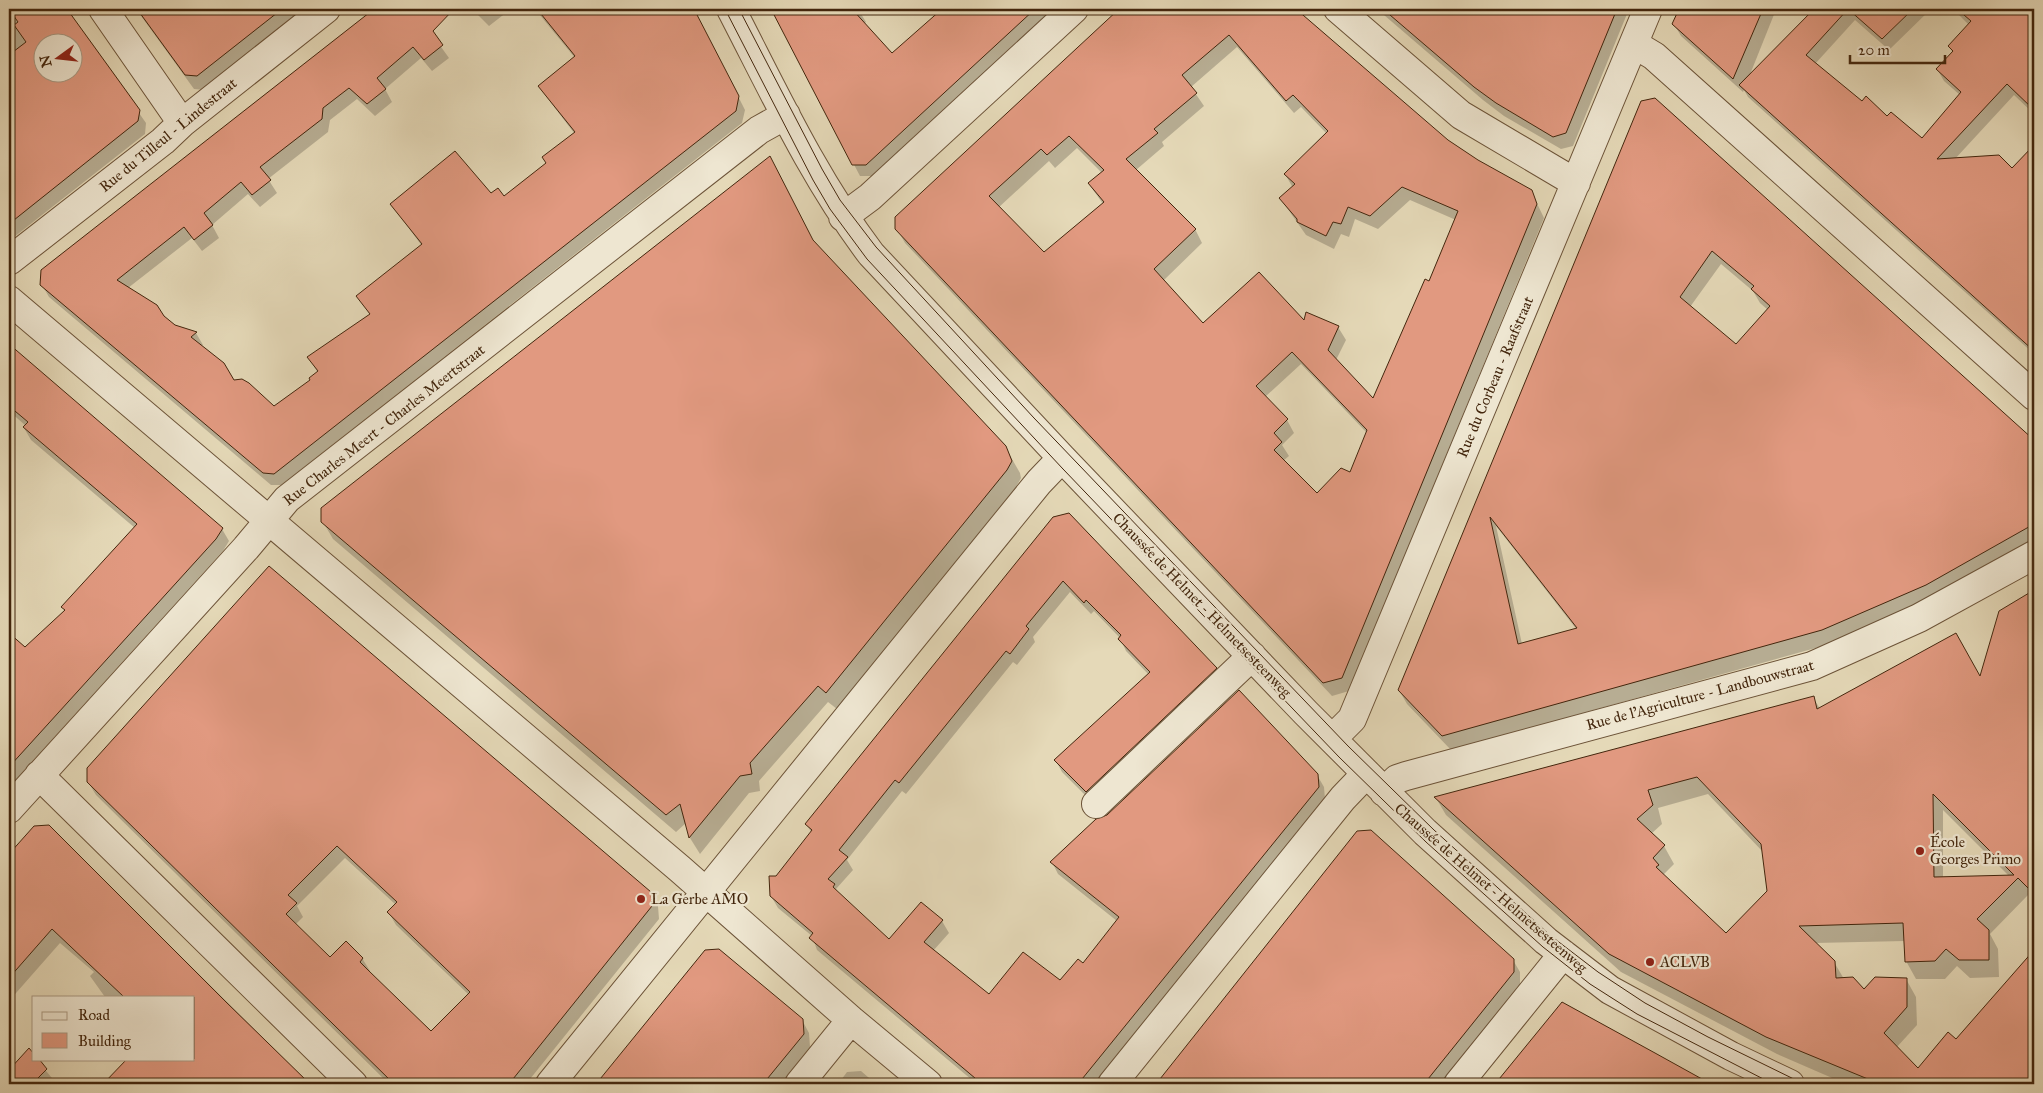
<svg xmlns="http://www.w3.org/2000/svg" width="2043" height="1093" viewBox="0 0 2043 1093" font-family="'IM FELL Great Primer',serif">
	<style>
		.shadow { fill: #0003; fill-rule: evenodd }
		.building { fill: #e19980; stroke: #43260d; fill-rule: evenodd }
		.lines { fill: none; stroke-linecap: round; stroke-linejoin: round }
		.minor-casing { stroke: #6c5338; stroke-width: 30 }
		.minor { stroke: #eee6d1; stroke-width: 28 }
		.tram { stroke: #43260d; stroke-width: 1 }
		.poi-dot { fill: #8f2418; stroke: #eee6d1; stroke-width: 2 }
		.labels { text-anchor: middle; stroke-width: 4.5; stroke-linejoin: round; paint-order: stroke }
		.street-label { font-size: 15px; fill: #43260d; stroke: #eee6d1 }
		.poi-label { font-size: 15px; fill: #43260d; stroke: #eee6d1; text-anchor: start }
	</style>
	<rect width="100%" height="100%" fill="#e5d9b8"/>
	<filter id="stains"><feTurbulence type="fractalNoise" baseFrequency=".004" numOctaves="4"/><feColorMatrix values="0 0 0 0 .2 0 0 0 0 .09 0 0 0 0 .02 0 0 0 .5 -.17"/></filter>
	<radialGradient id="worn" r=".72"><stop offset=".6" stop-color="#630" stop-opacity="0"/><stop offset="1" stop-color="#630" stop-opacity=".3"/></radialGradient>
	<path class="shadow" d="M9,9H66L146,123L145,134L9,241ZM42,42H72V72H42Z
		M136,9H308L205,90L194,89Z
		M376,9H414L449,58L432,71L421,58L385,89L392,102L375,116L357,99L330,120L328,132L268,179L277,193L260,207L248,194L212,225L219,238L202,251L192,238L128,288L174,326L196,333L203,345L201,346L234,382L274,408L312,380L318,373L309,358L370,315L358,296L422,246L391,204L490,195L504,198L547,163L574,133L539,87L575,58L535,9H694L745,110L742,123L281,485H271L49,297L42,285V271Z
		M472,9H511L489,26Z
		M772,9H858L866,22L864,24L892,55L944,9H1054L873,176H860Z
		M1120,9H1270L1294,40L1478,161L1531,191L1544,218L1349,691L1332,696L905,243L897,229L896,218ZM1237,47L1294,113L1301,107L1327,134L1285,174L1293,188L1280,198L1306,235L1334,249L1341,234L1349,237L1355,219L1378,229L1410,200L1456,220L1430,283L1374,400L1336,360L1346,340L1338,327L1305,322L1203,325L1163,281L1202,243L1195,229L1136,170L1164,146L1162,142L1204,106L1191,87ZM1077,148L1102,173L1089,184L1103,204L1044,254L998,208L1049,161L1055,168ZM1301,364L1367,433L1350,474L1317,494L1283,461L1289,456L1282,445L1294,433L1287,420L1265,397Z
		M1377,9H1629L1573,146L1561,149L1504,116L1483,100Z
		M1680,9H1774L1775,12L1749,77L1816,9H1931L1889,50L1855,20L1815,64L1862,103L1922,139L1960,95L1944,81L1937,69L1953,53L1949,46L1969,25L1953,9L2034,10V114L2014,95L1954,160L2012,170L2032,149L2034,151V354L1748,97L1744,90L1743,92L1681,36L1674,24Z
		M1655,100L2034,443V541L1934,599L1830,644L1451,750L1407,704L1399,690ZM1721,264L1753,291L1760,303L1768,310L1736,345L1690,307ZM1496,526L1577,630L1522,644Z
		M815,243L1005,447L1020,473L1021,478L1016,487L837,709L828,702L759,781L760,791L749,793L700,854L690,838L686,823L676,832L333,539L323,522Z
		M9,346L222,529L229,541L223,551L9,787V634L25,649L65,611L63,607L135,528L31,440L24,428L26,426L9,411Z
		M1054,518L1216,668L1223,680L1093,803L1062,772L1056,761L1149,675L1126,651L1120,638L1094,611L1091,614L1070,592L1033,637L1035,642L1017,665L1013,662L906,794L902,791L847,860L853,870L836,889L840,895L890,941L922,903L942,921L949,933L933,951L989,996L1060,982L1083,964L1117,921L1058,874L1052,862L1317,775L1324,787L1325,799L1094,1084H992L977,1073L972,1080L817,950L812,936L778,908L771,896L777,877L812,833L806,824Z
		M2034,592V901L2028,895L1990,934L1998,949L1999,977L1970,978L1957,966L1945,979H1916L1906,961L1905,941L1815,943L1834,962L1844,979L1864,990L1906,979L1916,997L1917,1025L1896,1048L1918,1070L1956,1041L2034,951V1084H1846L1777,1054L1621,972L1446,815L1436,798L1813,697L1820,709L1981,679L2000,612ZM1708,794L1763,852L1769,891L1726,935L1663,875L1674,864L1664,846L1651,834L1662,824L1658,808ZM1943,810L2009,876L1943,878Z
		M88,782L650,893L658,906L659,919L526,1084H389L96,795ZM345,858L396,905L389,913L396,925L469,995L431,1033L369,973L370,971L362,958L330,959L295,925L303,917L297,906Z
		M49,826L310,1084H105L129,1059H194V997H105L90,976L94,972L60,943L9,1001V856L35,827Z
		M1357,832L1513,960L1520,972V985L1440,1084H1158Z
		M706,951L802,1020L809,1033L810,1047L780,1084H597Z
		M1562,1003L1708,1084H1497Z
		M29,1050L34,1059H36L57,1084H9V1072Z
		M861,1071L876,1084H838L847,1072Z"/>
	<path class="building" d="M9,9H67L140,110L138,121L9,224V55L26,42L14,25L18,22ZM42,42H72V72H42Z
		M137,9H282L197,76L185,75Z
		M374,9H454L433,31L443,45L424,60L413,47L377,78L386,89L367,104L349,88L323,108L322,119L260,167L271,180L252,195L241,182L204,213L213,225L194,240L184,227L117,280L157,305L164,316L175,325L197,332L191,337L224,363L234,380L242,379L249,383L274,406L310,380L309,378L318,371L307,357L370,314L356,296L422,244L390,204L455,151L491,193L498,188L504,196L546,163L542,157L575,132L538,86L575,56L537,9H694L739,96L736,111L274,474L263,473L40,285L41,270Z
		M771,9H852L892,53L942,9H1035L866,165H852Z
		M1119,9H1296L1448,140L1478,160L1532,190L1537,204L1342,678L1323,683L895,229V217ZM1229,35L1286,101L1293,95L1328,131L1284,174L1295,184L1279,198L1297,219V222L1326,236L1333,222L1341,224L1348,207L1370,216L1402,187L1458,211L1429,281L1425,279L1373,398L1328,350L1339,326L1306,312L1304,320L1259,272L1203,323L1154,269L1196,229L1126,159L1158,133L1154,129L1197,93L1182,75ZM1069,136L1104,170L1088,183L1104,202L1044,252L989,196L1041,149L1047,155ZM1292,352L1367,430L1350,472L1341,468L1317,493L1274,450L1282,442L1274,433L1288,419L1256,386Z
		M1383,9H1617L1566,133L1553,137L1496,103L1474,87Z
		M1679,9H1763L1733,79L1672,24Z
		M1814,9H1913L1882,39L1848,9L1806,55L1862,101L1866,96L1887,116L1891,112L1922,138L1961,92L1936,69L1953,51L1948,46L1971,21L1957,9H2034V110L2007,84L1937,159L1999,155L2012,168L2034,145V351L1739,85Z
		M1655,98L2034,440V524L1926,585L1822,630L1442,736L1398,690L1641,101ZM1712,251L1754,286L1751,289L1770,306L1736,344L1680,297ZM1490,517L1577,628L1518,644Z
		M770,156L813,240L1006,446L1012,461L1007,470L826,693L818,686L750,763L752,774L740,776L689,838L680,804L666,815L321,522V508Z
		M9,344L223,528L216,539L9,767V633L25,647L65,610L61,607L137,524L23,427L28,422L9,406Z
		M1069,513L1217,668L1086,792L1054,760L1150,672L1118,639L1121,635L1086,600L1084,603L1063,581L1026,626L1029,629L1010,654L1006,651L899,783L895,780L839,850L848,857L828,879L835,884L833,887L889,939L921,902L943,920L924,942L989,994L1023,952L1060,980L1078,959L1083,963L1119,917L1050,862L1096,819L1107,815L1239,690L1318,774L1319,787L1078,1084H982L809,938L813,933L770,896L769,876H776L812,830L805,824L1053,517Z
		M269,566L651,892L652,906L509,1084H394L87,782V768ZM337,846L397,902L387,912L470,992L431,1031L369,971L360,962L363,958L346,941L330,957L286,914L297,903L288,895Z
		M2034,590V894L2018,878L1977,919L1989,930V960H1959L1946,949L1935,961L1905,962L1903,923L1799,926L1835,961L1836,978L1853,977L1864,989L1875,977L1907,978V1007L1884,1033L1918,1068L1948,1032L1956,1039L2034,950V1084H1880L1766,1037L1609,954L1434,797L1814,696L1817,709L1956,633L1980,676L1999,611ZM1697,777L1761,844L1767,891L1726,933L1656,867L1659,865L1653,858L1665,845L1637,819L1653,805L1648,790ZM1933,794L2014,875L1934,877Z
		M49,825L226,1002L310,1084H103L127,1059H194V997H124L52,929L9,978V854L34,826Z
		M1371,830L1514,959V972L1424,1084H1156L1357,831Z
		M719,949L803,1019L804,1034L763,1084H596L705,950Z
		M1562,1002L1655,1053L1711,1084H1495Z
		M29,1048L34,1054V1059H39L47,1069L32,1084H9V1070Z"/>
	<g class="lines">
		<defs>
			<path id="minor" d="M103,9L182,123
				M731,9C774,92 814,179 871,254L1062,458L1306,713L1425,832L1546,941L1610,990L1731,1056L1790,1084
				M1338,9L1461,115L1576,183
				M1634,44L1654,56L2034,396
				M843,217L870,197L1074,9
				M9,261L163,141L182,123L326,9
				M9,300L680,869L851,1020L928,1084
				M1332,739L1352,719L1648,9
				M39,775L353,1084
				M1384,792L1397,779L1406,776L1812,666L1919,618L2034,555
				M1096,804L1252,656
				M9,809L246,548L287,499L759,130L786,115
				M550,1084L1039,482L1062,458
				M799,1084L851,1020
				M1112,1084L1343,798L1366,774
				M1458,1084L1563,954"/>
		</defs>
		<use href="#minor" class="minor-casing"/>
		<use href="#minor" class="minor"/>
		<path class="tram" d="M725,9L813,180L830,209L867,259L1063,469L1339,757L1426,842L1543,947L1590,984L1637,1014L1773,1084
			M739,9L822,169L840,200L876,247L1034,418L1348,746L1434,830L1551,936L1598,972L1645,1003L1708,1037L1804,1084"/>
	</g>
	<g class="poi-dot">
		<circle cx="1920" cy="851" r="5"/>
		<circle cx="641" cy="899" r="5"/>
		<circle cx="1650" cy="962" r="5"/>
	</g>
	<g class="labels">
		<g class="street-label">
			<text transform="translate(168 135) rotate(-39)" y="5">Rue du Tilleul - Lindestraat</text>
			<text transform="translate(1495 377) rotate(-67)" y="5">Rue du Corbeau - Raafstraat</text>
			<text transform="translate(384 425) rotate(-38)" y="5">Rue Charles Meert - Charles Meertstraat</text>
			<text transform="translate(1202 605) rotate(46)" y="5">Chaussée de Helmet - Helmetsesteenweg</text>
			<text transform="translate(1700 695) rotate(-15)" y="5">Rue de l'Agriculture - Landbouwstraat</text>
			<text transform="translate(1491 888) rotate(41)" y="5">Chaussée de Helmet - Helmetsesteenweg</text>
		</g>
		<g class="poi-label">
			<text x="1930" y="847">École<tspan x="1930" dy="17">Georges Primo</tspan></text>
			<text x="651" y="904">La Gerbe AMO</text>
			<text x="1660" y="967">ACLVB</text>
		</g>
	</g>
	<rect width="2043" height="1093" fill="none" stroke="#e5d9b8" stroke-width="30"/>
	<rect x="10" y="10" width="2023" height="1073" fill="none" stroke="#43260d" stroke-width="2.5"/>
	<rect x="15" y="15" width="2013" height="1063" fill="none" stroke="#43260d"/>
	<rect x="32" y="996" width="162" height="65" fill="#eee6d1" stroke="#aa9983"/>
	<rect x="42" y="1012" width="25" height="8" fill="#eee6d1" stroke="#aa9983"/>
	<text x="78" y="1020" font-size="15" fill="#43260d">Road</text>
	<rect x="42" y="1033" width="25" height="15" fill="#e19980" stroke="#aa9983"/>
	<text x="78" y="1046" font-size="15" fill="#43260d">Building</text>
	<g transform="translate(58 58) rotate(255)"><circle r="24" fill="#eee6d1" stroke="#aa9983"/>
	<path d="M0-4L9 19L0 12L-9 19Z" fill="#8f2418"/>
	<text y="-8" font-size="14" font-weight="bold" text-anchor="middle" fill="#43260d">N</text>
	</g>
	<path d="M1850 55v8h95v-8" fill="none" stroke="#43260d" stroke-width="2.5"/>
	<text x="1858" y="55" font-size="15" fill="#43260d" stroke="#eee6d1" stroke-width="4" paint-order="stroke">20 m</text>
	<rect width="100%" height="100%" filter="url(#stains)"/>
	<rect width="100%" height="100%" fill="url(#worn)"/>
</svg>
